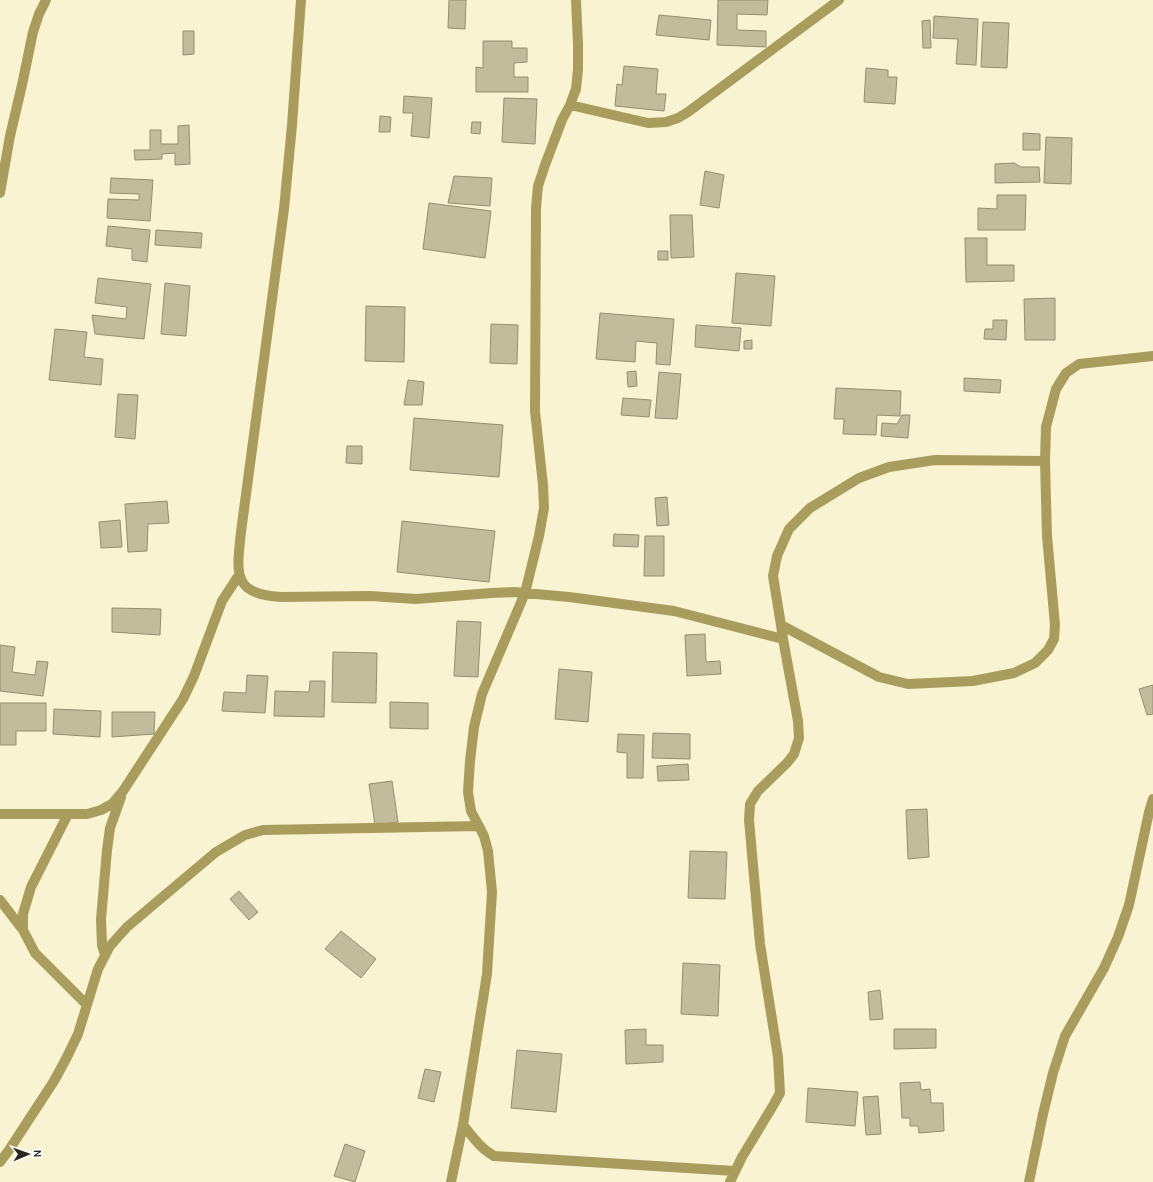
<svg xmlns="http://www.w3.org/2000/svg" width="1153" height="1182" viewBox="0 0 1153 1182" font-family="Karla,sans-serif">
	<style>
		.building { fill: #c2bc9d; stroke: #948e71 }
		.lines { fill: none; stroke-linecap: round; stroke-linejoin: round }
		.minor { stroke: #a99d5e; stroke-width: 10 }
	</style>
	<rect width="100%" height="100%" fill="#f9f3d2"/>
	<path class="building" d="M449,0H466L465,29L448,28Z
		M718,0H768L767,15L737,14V30L766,31V47L717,45Z
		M659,15L711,20L709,40L656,35Z
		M934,16L978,19L976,65L956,64L958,39L933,38Z
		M930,20L931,48H923L922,21Z
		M983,22L1009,23L1007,68L981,67Z
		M183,31H194V54L183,55Z
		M483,41H512V48H527V62L514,63V77H528V92H476V67L483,68Z
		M624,66L658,69L656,94H666L664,111L615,106L617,84L622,85Z
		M866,68L888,70V77H897L895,104L864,102Z
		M404,96L432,98L429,138L411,136L413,113H403Z
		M504,98L537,99L535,144L502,142Z
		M380,116L391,117L390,132H379Z
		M472,122H481L480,134L471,133Z
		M189,125L190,164L175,165V153L162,154V159L135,160L134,150H150V130H161V144H178V126Z
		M1023,133L1040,134V150H1023Z
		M1046,137L1072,138L1071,184L1044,183Z
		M1014,163L1021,167H1039L1040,182L995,183V164Z
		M705,171L724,175L719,208L700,205Z
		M454,176L492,178L490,206L448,203Z
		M111,178L153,180L150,221L107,218L108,199L139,200V194L110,193Z
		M997,195H1026L1025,230H978V208L997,209Z
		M429,203L491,211L485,258L423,249Z
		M670,215H692L694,257L671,258Z
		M108,226L150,230L147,262L132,260V249L106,246Z
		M156,230L202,233L201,248L155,245Z
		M965,238H987V265H1014V281L966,282Z
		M658,251H668V260H658Z
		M736,273L775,276L771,326L732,323Z
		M98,278L151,284L144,339L95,334L92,315L126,319L127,307L95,303Z
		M165,283L190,286L186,336L161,334Z
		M1055,298V340H1025L1024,299Z
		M366,306L405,307L404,362L365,361Z
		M600,313L674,319L670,365L656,364L657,343L636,341L635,362L596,359Z
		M993,320H1007L1006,340L984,339L985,329H993Z
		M491,324L518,325L517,364L490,363Z
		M696,325L741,328L739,351L695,347Z
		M55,329L87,332L84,357L103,359L101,385L49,380Z
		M752,340V349H744V341Z
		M636,371L637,386L628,387L627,372Z
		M659,372L681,374L677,419L655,418Z
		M964,378L1001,380L1000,393L964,391Z
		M408,380L424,382L422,405H404Z
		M836,388L901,391L900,416L877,415L876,435L843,434L844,419H834Z
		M118,394L138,395L135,439L115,437Z
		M623,398L651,400L649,417L621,415Z
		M902,415H910L908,438L881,436L882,423L897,424Z
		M414,418L503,425L499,477L410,470Z
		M347,446H362V464L346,463Z
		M667,497L669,525L657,526L655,498Z
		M167,501L169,523L148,524L147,551L128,552L125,504Z
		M120,520L122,547L101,548L99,522Z
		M402,521L495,531L489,582L397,572Z
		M614,534L639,535L638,547L613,546Z
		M645,536H664V576H644Z
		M112,608L161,609L160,635L112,632Z
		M457,621L481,622L478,677L454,676Z
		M705,634L706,662L720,661L721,674L687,676L685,635Z
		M0,645L15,647L12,672L35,675L37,661L48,662L43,696L0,691Z
		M333,652L377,653L376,703L332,702Z
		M559,669L592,672L588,722L555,719Z
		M247,675L268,676L265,713L222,711L224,692L246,693Z
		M310,681H325L324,717L274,716L275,691L309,692Z
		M1153,685V714L1147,715L1139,689Z
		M390,702L428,703V729L390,728Z
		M0,703H46V731H16V745H0Z
		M54,709L101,711L100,737L53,734Z
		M112,712H155L154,734L112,737Z
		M653,733L690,734V759L652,758Z
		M618,734L644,735L643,778H627V753L617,752Z
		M688,764L689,780L658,781L657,766Z
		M392,781L398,822L375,825L369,784Z
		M927,809L929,857L908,859L906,810Z
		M690,851L727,852L725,899L688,898Z
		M239,891L258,912L249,920L230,899Z
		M341,931L376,959L361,978L325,949Z
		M683,963L720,965L718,1016L681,1014Z
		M880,990L883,1019L870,1020L868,992Z
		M646,1029V1045H663V1062L626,1064L625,1030Z
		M894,1029H936V1048L894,1049Z
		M517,1050L562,1054L556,1112L511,1108Z
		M425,1069L441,1072L434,1102L418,1098Z
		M920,1082L921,1090L930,1089L931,1103H943L944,1131L919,1133L918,1126H910V1118H902L900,1083Z
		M808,1088L858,1092L855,1126L806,1122Z
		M878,1096L881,1134L866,1135L863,1097Z
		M345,1144L365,1151L355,1182L334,1176Z"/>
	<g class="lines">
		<path class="minor" d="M301,0L292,125L284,209L241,532C237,571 231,595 281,597L370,596L416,599L491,593L514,592L569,597L674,611L783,639
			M570,105L648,123L666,122L678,118L688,112L839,0
			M0,193L10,136L22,85L33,32L39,14L46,0
			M781,625L879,677L908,684L973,681L1014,673L1035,663L1048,650L1054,639L1055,625L1047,536L1045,461L1046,427L1056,389L1066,373L1079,364L1153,356
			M0,814H87L101,810L112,804L123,791L183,699L194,676L222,601L239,575
			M68,814L31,887L23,914V930L35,953L87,1005
			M0,900L23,930
			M105,955L102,945L101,919L107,850L110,828L121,797
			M463,1125C472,1136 481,1149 494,1156L735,1171
			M0,1162L9,1150L54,1081L67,1057L78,1034L98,969L110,946L127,927L216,852L245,835L263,830L479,826
			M451,1182L463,1125L487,974L492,892L488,851L484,836L471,811L468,792L470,761L474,727L482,694L525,593L539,536L544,508L543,485L535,411L536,208L538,186L545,165L562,120L570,105L576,89L578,69V44L576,0
			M730,1182L742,1157L774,1104L780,1093L778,1057L760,944L749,820L750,804L758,791L787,763L794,754L799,738L798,721L783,639L781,625L773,576L777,556L789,529L810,508L859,478L889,467L935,460L1045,461
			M1029,1182L1043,1114L1053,1073L1065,1036L1104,968L1118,937L1129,905L1149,812L1153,799"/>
	</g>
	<g transform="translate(28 1154) rotate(88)" stroke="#ffffff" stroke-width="3" paint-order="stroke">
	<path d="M0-3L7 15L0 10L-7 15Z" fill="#29271b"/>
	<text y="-6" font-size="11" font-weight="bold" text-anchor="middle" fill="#29271b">N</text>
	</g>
</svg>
